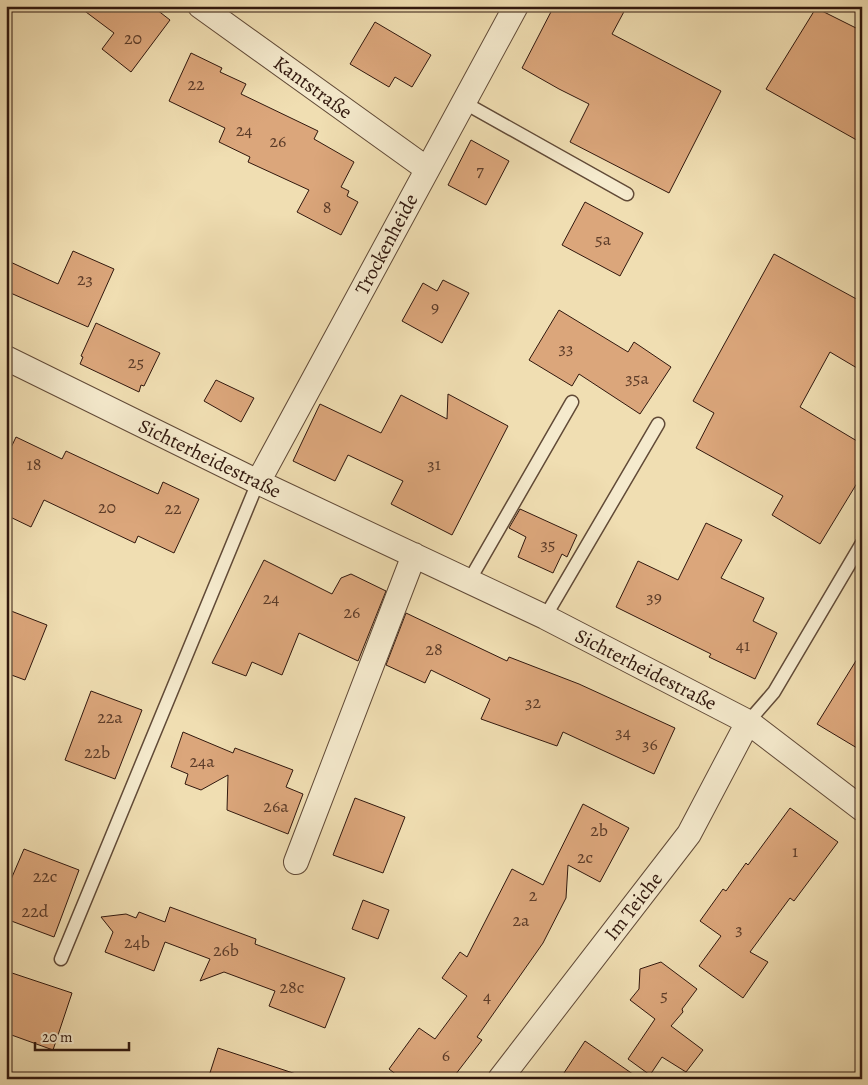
<svg xmlns="http://www.w3.org/2000/svg" width="868" height="1085" viewBox="0 0 868 1085" font-family="Alegreya,serif">
	<style>
		.building { fill: #dba67b; stroke: #31180e }
		.lines { fill: none; stroke-linecap: round; stroke-linejoin: round }
		.service-casing { stroke: #614a37; stroke-width: 15 }
		.minor-casing { stroke: #614a37; stroke-width: 26 }
		.service { stroke: #f5eacd; stroke-width: 12 }
		.minor { stroke: #f5eacd; stroke-width: 24 }
		.labels { text-anchor: middle; stroke-width: 4; stroke-linejoin: round; paint-order: stroke }
		.number-label { font-size: 18px; fill: #5c3c29 }
		.street-label { font-size: 20px; fill: #31180e; stroke: #f5eacd }
	</style>
	<rect width="100%" height="100%" fill="#f0deb2"/>
	<filter id="stains"><feTurbulence type="fractalNoise" baseFrequency=".004" numOctaves="4"/><feColorMatrix values="0 0 0 0 .2 0 0 0 0 .09 0 0 0 0 .02 0 0 0 .5 -.17"/></filter>
	<radialGradient id="worn" r=".72"><stop offset=".6" stop-color="#630" stop-opacity="0"/><stop offset="1" stop-color="#630" stop-opacity=".3"/></radialGradient>
	<path class="building" d="M78,6H152L170,20L131,72L102,49L114,33Z
		M554,6H627L612,34L721,91L669,193L570,142L589,104L559,89L522,68Z
		M816,8L862,31V143L766,89Z
		M375,22L431,55L412,87L395,77L389,87L350,64Z
		M191,53L222,68L220,72L246,84L241,94L318,131L314,139L354,162L341,187L349,191L347,196L358,202L341,235L297,212L309,190L248,162L250,157L219,142L225,128L169,101Z
		M471,140L509,161L486,205L448,185Z
		M585,202L643,233L620,276L562,245Z
		M73,251L114,269L88,327L6,291V260L58,284Z
		M774,254L862,302V371L830,352L800,407L862,444V475L820,544L772,515L783,496L696,448L714,413L693,401Z
		M443,280L469,293L442,343L402,321L423,283L437,291Z
		M559,310L628,352L634,342L671,367L640,414L579,374L572,386L529,360Z
		M96,323L160,353L144,386L141,385L139,392L80,364L83,357L81,356Z
		M216,380L254,398L241,422L204,401Z
		M448,394L508,426L452,535L391,504L403,481L348,455L335,481L293,461L320,404L381,433L401,395L447,419Z
		M16,437L62,459L66,451L158,494L163,482L199,499L174,553L138,536L135,543L44,500L31,527L6,515V458Z
		M520,509L577,535L567,557L562,554L553,573L518,557L526,537L509,528Z
		M706,523L742,540L721,578L764,598L753,621L777,633L755,679L709,657L711,654L616,607L638,561L678,580Z
		M264,560L332,594L341,578L351,574L386,591L358,661L299,633L282,675L252,662L246,676L212,663Z
		M6,609L47,625L25,680L6,673Z
		M406,613L507,661L509,657L579,684L675,728L654,774L563,732L557,746L481,719L490,699L431,670L425,683L386,665Z
		M862,651V751L817,724Z
		M91,691L142,710L115,779L65,760Z
		M183,732L233,753L235,748L293,770L286,787L303,794L288,834L227,810L228,775L201,790L185,784L188,774L171,767Z
		M355,798L405,817L383,873L333,855Z
		M583,804L629,828L600,882L568,865L566,898L543,943L477,1037L482,1040L452,1079H402L389,1069L419,1028L435,1039L467,996L442,978L460,952L467,957L512,869L543,885Z
		M790,808L838,842L794,901L790,898L750,952L768,962L743,998L699,966L721,936L700,921L723,889L726,891L746,863L748,865Z
		M24,849L79,870L54,937L6,919V891Z
		M363,900L389,910L378,939L352,929Z
		M170,907L256,939L255,944L345,978L325,1028L269,1006L275,991L224,972L200,981L210,959L165,942L154,971L105,952L113,932L101,917L126,914L136,918L139,912L165,922Z
		M661,962L697,989L682,1009L683,1012L671,1026L703,1050L686,1072L662,1057L650,1075L628,1059L655,1019L630,1000L639,989L640,969Z
		M6,971L72,993L53,1050L6,1033Z
		M585,1041L640,1079H560Z
		M218,1048L296,1074V1079H208Z"/>
	<g class="lines">
		<defs>
			<path id="service" d="M463,102L627,194
				M469,581L572,402
				M545,617L658,424
				M748,722L774,692L862,543
				M61,959L258,482"/>
			<path id="minor" d="M200,6L427,169
				M6,358L258,482L545,617L748,722L862,809
				M258,482L516,6
				M296,862L414,555
				M500,1079L689,834L748,722"/>
		</defs>
		<use href="#service" class="service-casing"/>
		<use href="#minor" class="minor-casing"/>
		<use href="#service" class="service"/>
		<use href="#minor" class="minor"/>
	</g>
	<g class="labels">
		<g class="number-label">
			<text x="133" y="44">20</text>
			<text x="196" y="90">22</text>
			<text x="244" y="136">24</text>
			<text x="278" y="147">26</text>
			<text x="480" y="176">7</text>
			<text x="327" y="213">8</text>
			<text x="603" y="245">5a</text>
			<text x="85" y="285">23</text>
			<text x="435" y="313">9</text>
			<text x="566" y="354">33</text>
			<text x="136" y="368">25</text>
			<text x="637" y="384">35a</text>
			<text x="34" y="470">18</text>
			<text x="434" y="470">31</text>
			<text x="107" y="513">20</text>
			<text x="173" y="514">22</text>
			<text x="548" y="550">35</text>
			<text x="654" y="603">39</text>
			<text x="271" y="604">24</text>
			<text x="352" y="618">26</text>
			<text x="743" y="651">41</text>
			<text x="434" y="655">28</text>
			<text x="533" y="708">32</text>
			<text x="110" y="723">22a</text>
			<text x="623" y="738">34</text>
			<text x="650" y="750">36</text>
			<text x="97" y="758">22b</text>
			<text x="202" y="767">24a</text>
			<text x="276" y="812">26a</text>
			<text x="599" y="836">2b</text>
			<text x="795" y="857">1</text>
			<text x="585" y="863">2c</text>
			<text x="45" y="882">22c</text>
			<text x="533" y="901">2</text>
			<text x="35" y="917">22d</text>
			<text x="521" y="926">2a</text>
			<text x="739" y="935">3</text>
			<text x="137" y="948">24b</text>
			<text x="226" y="956">26b</text>
			<text x="292" y="993">28c</text>
			<text x="664" y="1001">5</text>
			<text x="487" y="1002">4</text>
			<text x="446" y="1061">6</text>
		</g>
		<g class="street-label">
			<text transform="translate(313 87) rotate(36)" y="7">Kantstraße</text>
			<text transform="translate(386 244) rotate(-62)" y="7">Trockenheide</text>
			<text transform="translate(210 458) rotate(26)" y="7">Sichterheidestraße</text>
			<text transform="translate(646 669) rotate(27)" y="7">Sichterheidestraße</text>
			<text transform="translate(633 906) rotate(-52)" y="7">Im Teiche</text>
		</g>
	</g>
	<rect width="868" height="1085" fill="none" stroke="#f0deb2" stroke-width="25"/>
	<rect x="8" y="8" width="853" height="1070" fill="none" stroke="#31180e" stroke-width="2.5"/>
	<rect x="12" y="12" width="843" height="1060" fill="none" stroke="#31180e"/>
	<path d="M35 1042v8h94v-8" fill="none" stroke="#31180e" stroke-width="2.5"/>
	<text x="42" y="1042" font-size="15" fill="#31180e" stroke="#f5eacd" stroke-width="4" paint-order="stroke">20 m</text>
	<rect width="100%" height="100%" filter="url(#stains)"/>
	<rect width="100%" height="100%" fill="url(#worn)"/>
</svg>
